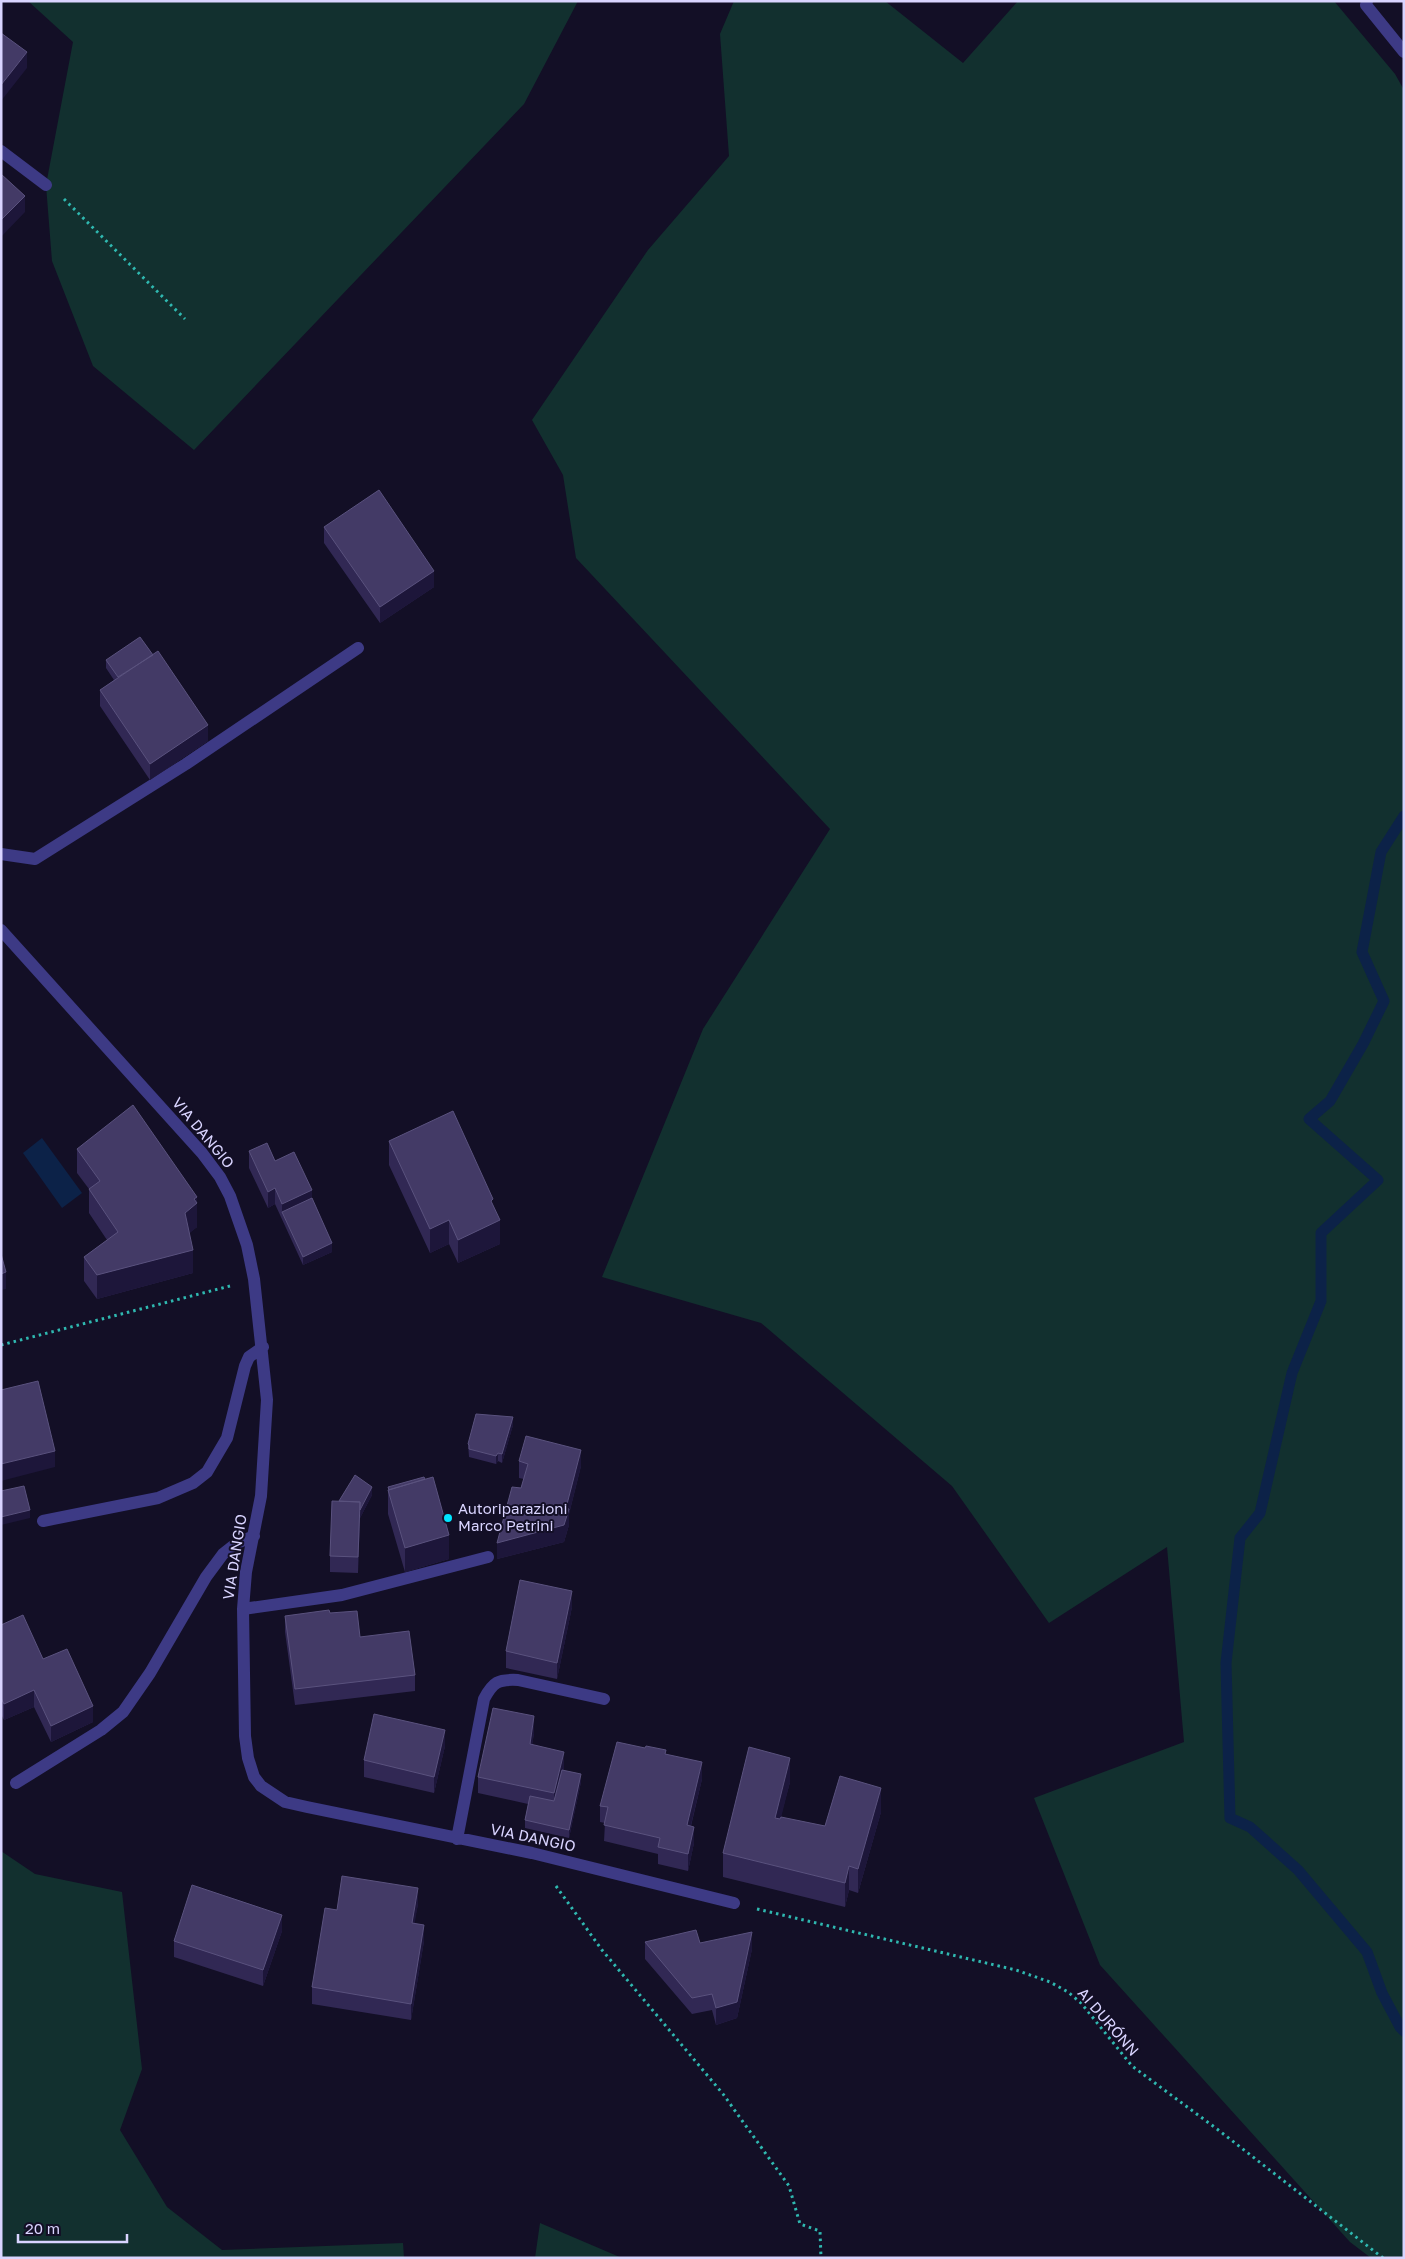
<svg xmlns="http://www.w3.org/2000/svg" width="1405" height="2259" viewBox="0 0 1405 2259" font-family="'Golos Text',sans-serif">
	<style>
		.green { fill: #12302f }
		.water { fill: #0c2248 }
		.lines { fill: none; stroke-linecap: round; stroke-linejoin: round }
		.stream { stroke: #0c2248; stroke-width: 11 }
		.path { stroke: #2fb8b0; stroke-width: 3; stroke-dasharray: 2.5 4; stroke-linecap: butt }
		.minor { stroke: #3d3a85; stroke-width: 12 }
		.wall { fill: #312854 }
		.shaded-wall { fill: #1d163a }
		.building { fill: #433a66; stroke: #5a527e }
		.poi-dot { fill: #00e5ff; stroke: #130f26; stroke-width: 2 }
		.labels { text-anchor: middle; stroke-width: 4; stroke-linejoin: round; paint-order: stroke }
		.street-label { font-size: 15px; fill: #d9d4ff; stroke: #130f26 }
		.poi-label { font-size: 15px; fill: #d9d4ff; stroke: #130f26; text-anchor: start }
	</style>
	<rect width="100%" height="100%" fill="#130f26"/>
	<path class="green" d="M28,1H578L524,104L194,450L93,366L52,261L46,185L73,42Z
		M734,1H885L963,63L1018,1H1334L1395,74L1404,90V2258H1371L1350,2242L1100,1965L1034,1798L1184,1742L1167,1547L1049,1623L952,1486L761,1323L602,1277L703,1029L830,829L576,558L563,475L532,420L648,250L729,156L720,34Z
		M1,1851L35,1874L122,1892L142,2069L120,2130L167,2207L222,2250L403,2243L404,2258H1Z
		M540,2223L622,2258H535Z"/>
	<path class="water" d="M42,1138L82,1193L62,1208L23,1153Z"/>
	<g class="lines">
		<path class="stream" d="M1404,816L1381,852L1362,952L1384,1001L1363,1044L1330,1101L1309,1119L1378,1180L1321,1233V1301L1292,1373L1260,1513L1240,1538L1226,1663L1230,1818L1250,1827L1298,1870L1367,1952L1382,1993L1400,2027L1404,2031"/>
		<path class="path" d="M64,199L185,319
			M1,1345L230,1286
			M556,1886L602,1950L723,2094L789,2186L800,2224L820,2231L821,2258
			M757,1909L1016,1970L1050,1982L1068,1992L1081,2003L1132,2066L1217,2129L1383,2258"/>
		<path class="minor" d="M1367,1L1366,5L1404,52
			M1,151L46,185
			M1,854L35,859L186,764L358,648
			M1,930L202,1153L220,1177L230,1196L247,1245L254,1279L267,1400L261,1496L246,1572L243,1609L245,1736L248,1758L254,1777L261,1786L285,1802L307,1807L532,1853L734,1903
			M43,1521L158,1498L193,1483L207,1472L227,1438L245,1366L249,1357L263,1347
			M243,1609L342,1595L488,1557
			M16,1783L101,1730L123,1712L150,1673L206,1577L223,1554L237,1543L254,1536
			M457,1839L484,1699C493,1682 498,1679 518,1680L604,1699"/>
	</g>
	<path class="wall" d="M324,527L434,587L380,623L324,543Z
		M106,660L208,741L150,780L100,706V690L114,680L106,668Z
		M389,1141L493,1206L500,1244L458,1263L449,1244L430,1253L389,1165Z
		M77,1149L197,1220V1227L189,1233L193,1273L97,1299L84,1281V1257L107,1240L89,1213V1189L77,1173Z
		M249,1151L275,1161L312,1198L332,1252L303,1265L275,1204L268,1208L249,1168Z
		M513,1425L502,1463L498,1461L496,1464L469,1457L468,1444Z
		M519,1461L581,1466L569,1514V1525L564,1542L497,1559L524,1479L519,1478Z
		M388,1487L449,1559L405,1572L388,1514Z
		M372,1495L360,1518L358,1573L330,1572V1556L339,1501Z
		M572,1607L557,1679L506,1668V1651Z
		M285,1616L360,1637L415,1675V1691L295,1705L285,1632Z
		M1,1625L43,1659L93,1722L51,1742L34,1707L4,1720L1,1714Z
		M534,1733L532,1745L564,1768L563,1770L581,1782L569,1838L525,1828V1820L528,1804L478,1793V1777Z
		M445,1746L434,1793L364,1777V1760Z
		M666,1754L702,1779L691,1826L694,1843L688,1871L658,1864V1854L604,1841L605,1823L600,1822V1806Z
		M790,1782L780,1819L825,1826L881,1812L858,1893L849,1890L845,1907L723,1877V1853Z
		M418,1904L414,1923L424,1941L411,2020L312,2004V1987L337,1910Z
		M282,1931L263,1986L174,1957V1941Z
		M645,1942L700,1943L752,1949L737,2018L716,2025L712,2010L692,2014L645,1959Z"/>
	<path class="shaded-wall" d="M27,52V68L1,101V85Z
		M25,196V212L1,237V220Z
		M434,571V587L380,623V607Z
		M208,725V741L150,780V764Z
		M275,1188V1204L268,1208V1192Z
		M312,1190V1206L282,1212V1204Z
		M197,1197V1227L185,1237V1213L194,1199Z
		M449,1220V1244L430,1253V1229Z
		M500,1220V1244L458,1263V1240Z
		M332,1243V1252L303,1265V1257Z
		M193,1250V1273L97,1299V1275Z
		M6,1272V1289L1,1290V1274Z
		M513,1417V1425L502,1463V1454Z
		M581,1450V1466L569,1514V1525L564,1542L497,1559V1543L566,1508Z
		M55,1451V1467L1,1481V1464Z
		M498,1453V1461L496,1464V1456Z
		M372,1487V1495L360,1518L358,1573L360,1502Z
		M30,1510V1518L1,1525V1517Z
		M449,1535V1559L405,1572V1548Z
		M572,1591V1607L557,1679V1663Z
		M34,1690V1707L4,1720V1704Z
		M93,1706V1722L51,1742V1726Z
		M534,1716V1733L530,1760V1744Z
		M445,1730V1746L434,1793V1777Z
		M564,1752V1768L554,1810V1793Z
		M790,1758V1782L775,1842V1818Z
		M702,1762V1779L687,1841V1825Z
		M581,1774V1782L569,1838V1830Z
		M881,1788V1812L858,1893V1869Z
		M694,1827V1843L688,1871V1854Z
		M849,1866V1890L845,1907V1883Z
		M418,1888V1904L412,1939V1923Z
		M282,1915V1931L263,1986V1970Z
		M424,1925V1941L411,2020V2004Z
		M752,1932V1949L737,2018L716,2025V2008Z"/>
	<path class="building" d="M1,33L27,52L1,85Z
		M1,174L25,196L1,220Z
		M379,490L434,571L380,607L324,527Z
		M140,637L153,655L118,677L106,660Z
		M158,651L208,725L150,764L100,690Z
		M133,1105L197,1197L194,1199L197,1203L185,1213L193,1250L97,1275L84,1257L118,1232L89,1189L100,1181L77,1149Z
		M453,1111L493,1199L491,1201L500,1220L458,1240L449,1220L430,1229L389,1141Z
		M267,1143L275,1161L294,1152L312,1190L282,1204L275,1188L268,1192L249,1151Z
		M312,1198L332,1243L303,1257L282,1212Z
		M1,1254L6,1272L1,1274Z
		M38,1381L55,1451L1,1464V1390Z
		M476,1414L513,1417L502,1454L498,1453L496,1456L469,1449V1445L468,1444Z
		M526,1436L581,1450L566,1508L569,1509L564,1525L497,1543L512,1487L521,1488L528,1464L519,1461Z
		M355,1475L372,1487L360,1510V1502L339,1501Z
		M424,1477L425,1479L389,1490L388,1487Z
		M433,1477L449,1535L405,1548L388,1490Z
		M24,1486L30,1510L1,1517V1491Z
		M332,1501L360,1502L358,1557L330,1556Z
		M520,1580L572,1591L557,1663L506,1651Z
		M329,1610L330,1613L357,1611L360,1637L409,1631L415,1675L295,1689L285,1616Z
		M23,1615L43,1659L67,1649L93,1706L51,1726L34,1690L4,1704L1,1698V1625Z
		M493,1708L534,1716L530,1744L564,1752L554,1793L478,1777Z
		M374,1714L445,1730L434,1777L364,1760Z
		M617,1742L645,1748L646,1746L666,1750L665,1754L702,1762L687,1825L694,1827L688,1854L658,1847L660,1838L604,1825L608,1807L600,1806Z
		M749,1747L790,1758L775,1818L780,1819L781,1817L825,1826L840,1776L881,1788L858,1869L849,1866L845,1883L723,1853Z
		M562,1770L581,1774L569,1830L525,1820L530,1796L554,1801Z
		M342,1876L418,1888L412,1923L424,1925L411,2004L312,1987L325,1908L337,1910Z
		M192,1885L282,1915L263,1970L174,1941Z
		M696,1930L700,1943L752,1932L737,2002L716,2008L712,1994L692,1998L645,1942Z"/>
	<circle class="poi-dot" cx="448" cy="1518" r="5"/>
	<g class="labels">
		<g class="street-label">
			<text transform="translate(203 1133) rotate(50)" y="5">VIA DANGIO</text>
			<text transform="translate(235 1557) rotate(-81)" y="5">VIA DANGIO</text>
			<text transform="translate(533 1838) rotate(12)" y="5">VIA DANGIO</text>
			<text transform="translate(1108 2022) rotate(49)" y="5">AI DURÓNN</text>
		</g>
		<g class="poi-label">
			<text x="458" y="1514">Autoriparazioni<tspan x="458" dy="17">Marco Petrini</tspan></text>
		</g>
	</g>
	<rect width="1405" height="2259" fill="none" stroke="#d9d4ff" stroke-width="5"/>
	<path d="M18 2234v8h109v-8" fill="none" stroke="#d9d4ff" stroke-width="2.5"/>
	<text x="25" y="2234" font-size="15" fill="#d9d4ff" stroke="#130f26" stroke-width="4" paint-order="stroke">20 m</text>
</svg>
